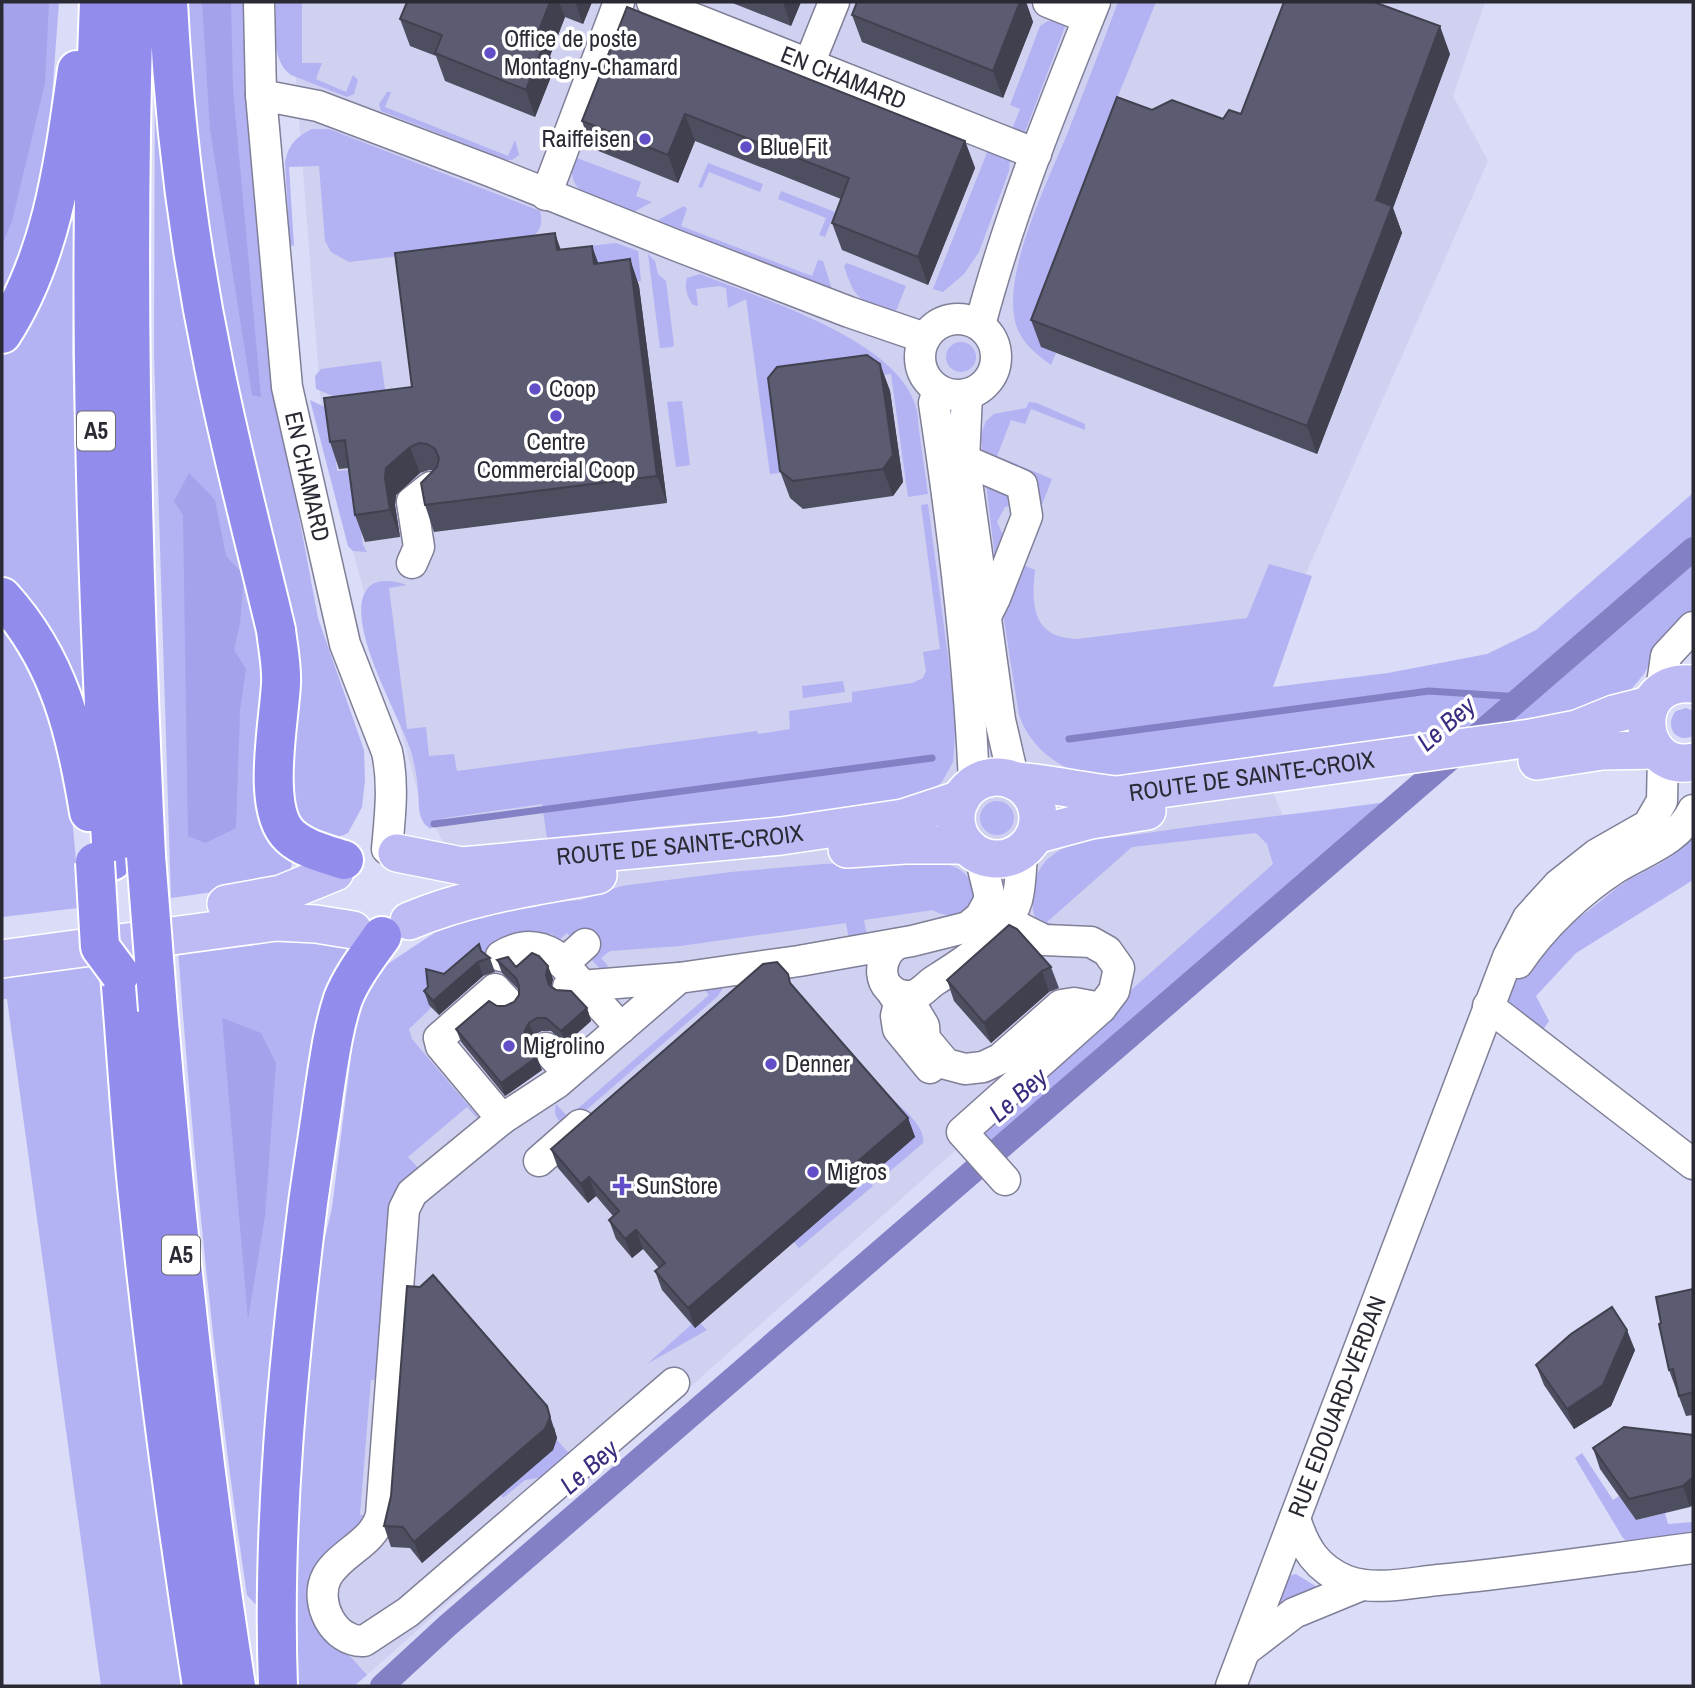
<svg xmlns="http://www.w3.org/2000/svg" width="1695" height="1688" viewBox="0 0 1695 1688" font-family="'Archivo Narrow',sans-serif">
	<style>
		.built { fill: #d0d0f1 }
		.green { fill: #b3b2f3 }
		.forest { fill: #a4a2ea }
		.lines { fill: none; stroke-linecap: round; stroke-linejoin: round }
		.stream { stroke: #8480c6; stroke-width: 7 }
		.canal { stroke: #8480c6; stroke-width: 24 }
		.minor-casing { stroke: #7f7f98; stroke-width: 33 }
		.major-casing { stroke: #fff; stroke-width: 40 }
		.highway-casing { stroke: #fff; stroke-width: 42 }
		.minor { stroke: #fff; stroke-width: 30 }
		.major { stroke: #bebaf4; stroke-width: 37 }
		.highway { stroke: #928cec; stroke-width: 38 }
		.highway-bridge-casing { stroke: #fff; stroke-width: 42; stroke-linecap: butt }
		.highway-bridge { stroke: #928cec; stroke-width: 38 }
		.wall { fill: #4e4e61 }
		.shaded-wall { fill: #40404f }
		.building { fill: #5b5b71; stroke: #40404f; stroke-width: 2 }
		.poi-dot { fill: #624fc8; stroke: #fff; stroke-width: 2.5 }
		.labels { text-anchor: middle; stroke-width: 7; stroke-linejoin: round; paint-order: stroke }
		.shield { fill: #fff; stroke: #6a6a71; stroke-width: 2 }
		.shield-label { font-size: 23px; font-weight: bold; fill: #2a2a34 }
		.poi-label { font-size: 24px; fill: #2a2a34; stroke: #fff; text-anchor: start }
		.street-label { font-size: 24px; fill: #2a2a34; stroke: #fff }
		.water-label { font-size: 26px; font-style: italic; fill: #392c7e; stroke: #fff }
	</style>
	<rect width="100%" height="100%" fill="#dbdcf7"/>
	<path class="built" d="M290,2H1485L1453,96L1488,161L1242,718L1299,854L965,1142L367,1675L321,1624L314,1601L373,1516L360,1515L371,1379L386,1380L408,1157L467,1106L479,1119L412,1039L409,1029L431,1007L429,1005L497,942L419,797L324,443Z"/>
	<path class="green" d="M2,2H59L50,123L40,187L24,249L2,295Z
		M187,2H249L276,394L318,618L364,750L365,780L362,807L348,833L329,841L290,813L297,718L296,655L285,585L217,294L198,142Z
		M276,2H302V63H322L316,79L346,92L353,75L358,80L354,94L347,97L291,75C270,60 276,25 276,2Z
		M1118,2H1156L1108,121L1042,347L1056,353L1051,365C1033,352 1017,339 1014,315C1006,265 1049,179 1068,132C1085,89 1102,45 1118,2Z
		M1048,21H1058L1066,24L1023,137L1011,132L1020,109L1010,105L1040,26Z
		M155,49L263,614L283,851L292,864L288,875L254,886L171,898L154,354Z
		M387,92H391L385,107L508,156L515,140L519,155L512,160H507L381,111L379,104Z
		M312,129H329L540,211C544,226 539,234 525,241L349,262L331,252L325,241L319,166L289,167L294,246L290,245L285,163C288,145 296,137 312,129Z
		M988,150L1010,157L1009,171L979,252L964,274L943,292L933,289Z
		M574,157L641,182L636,196L652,202L630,214C602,202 562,196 574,157Z
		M708,163L763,184L760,192L709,172L702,188L698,187Z
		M781,191L835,212L825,237L819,235L826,218L778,199Z
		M684,206L687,209L681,226L812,276L818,260L823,261L832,289L829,291L656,221Z
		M67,219L74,222L72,353L83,706L2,586V353Z
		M616,243L638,251L641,281L603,286L566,277L563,249Z
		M648,254L655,261L658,274L666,281L674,345L672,347L660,348Z
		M847,263L906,286L896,311C861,304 855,300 844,266Z
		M700,274C759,298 894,338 915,404C918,412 918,422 919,430C922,452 925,473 928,494L908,497L891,374L771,390L780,473L770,474L746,299L728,308L726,288L719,286L696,289L698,306L693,305C687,296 684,288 687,278Z
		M946 357a15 15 0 1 1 30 0a15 15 0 1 1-30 0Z
		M381,361L388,411L355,405L316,389L315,376L321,369Z
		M310,400L348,418L332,422L337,471L352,470L363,545L367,552L353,551L348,546Z
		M682,401L690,465L676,467L667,402Z
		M1029,402L1037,403L1085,424V430L1031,409L1025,424L1011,420L997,456L1052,479L1019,563L1035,570C1031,606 1033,638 1077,639L1247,618L1269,564L1312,576L1273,687L1388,673L1487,654L1536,630L1693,493V611L1663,639L1644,674L1625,697L1601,708L1116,776C1106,775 1093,777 1083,774C1053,765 1029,744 1019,715L1001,601L1033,518L983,461L981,434L986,421L994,414L1026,408Z
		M986,483L1007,491L1019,505L1017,521L1009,506L1005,507L997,522L1008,546L997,575Z
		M928,504L956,718L953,762L942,782L927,796L893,805L752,822L694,823L547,838L542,804L445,818L432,825L431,829C426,826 423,823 421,817C418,809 419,799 418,790C417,776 414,761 410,748C399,715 339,614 370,586C379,578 396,581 407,585L389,588L407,729L426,727L429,756L454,754L457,771L757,731L758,734L790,729L789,711L852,702V692L912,683L923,678L926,671L923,652L940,649L921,505Z
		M2,625C9,633 14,643 20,652C65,727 76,822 78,908L2,917Z
		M843,681L845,692L803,698L802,686Z
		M1686,708L1693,711V736C1675,744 1664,725 1676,711Z
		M1394,801L989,1151L974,1130L1122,993L1130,991L1273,864L1267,844L1256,833L1132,847L1047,922L1060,927L1040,926C1028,912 1031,881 1042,866C1046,859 1055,853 1062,849C1084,838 1116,838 1140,834C1225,821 1309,813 1394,801Z
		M980 818a17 17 0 1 1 34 0a17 17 0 1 1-34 0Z
		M1693,836V880L1576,953L1536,996L1549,1021L1538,1037L1505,1007C1523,957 1547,941 1588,911C1601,901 1613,890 1627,881C1651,868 1676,858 1693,836Z
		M899,861C932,862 976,857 974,903C963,915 946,919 933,910L864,920L867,936L849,940L846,923L680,946L610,951L601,958L608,966L603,972L567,933L559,940L552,934L497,942L494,949L430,1005L432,1007L409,1029L412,1039L480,1119L479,1120L467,1107L408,1157L420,1170L386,1380H371L360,1515L374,1516L327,1563L321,1624L367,1675L354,1686H295L293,1629L309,1304L332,1208L357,1008L371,980L386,965L457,918L530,900L559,902L581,900L621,886L731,872L824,864Z
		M262,937L340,944L351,953L266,1592L255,1604L247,1595C215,1381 194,1165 178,949Z
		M103,952L192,1682L172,1686H101L7,999H2V968Z
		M697,981L724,986L718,996L570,1124C557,1123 553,1116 556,1104L568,1117L709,995Z
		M891,1097C902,1109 926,1126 923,1143L881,1179L875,1172L885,1102Z
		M868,1178L873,1186L799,1248L793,1241Z
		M700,1323L707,1330L647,1364L692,1324L695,1327Z
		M557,1440L574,1459L543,1477L525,1480L503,1498L501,1495Z
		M1582,1453L1613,1500L1619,1496L1636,1520L1665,1513L1668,1524L1693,1522V1533L1628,1542L1623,1538L1575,1458Z
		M1296,1574L1320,1589L1275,1610L1289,1576Z"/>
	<path class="forest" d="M4,2H49L45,83L12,221L2,246V61Z
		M202,2H231L233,89L261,397L252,395L210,129Z
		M189,473L215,500L226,556L244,575L240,623L234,650L246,669L240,710L236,828L205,843L188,836L183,515L174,501Z
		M222,1018L261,1033L276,1063L265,1216L248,1319Z"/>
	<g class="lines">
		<path class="stream" d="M1069,739L1429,691L1521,697
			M434,824L932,758"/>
		<path class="canal" d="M382,1686L447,1626L1693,549"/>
		<defs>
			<g id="minor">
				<path id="s1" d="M259,2L261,95L287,387L345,644L387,752C394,784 390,816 387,849"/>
				<path id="s2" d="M652,2L1036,154"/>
				<path d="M1048,2L1088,18"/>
				<path d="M809,64L834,2"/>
				<path d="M261,95L318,106L490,171L675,245L849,312L925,338"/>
				<path d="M546,195L619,2"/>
				<circle cx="958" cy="357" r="38"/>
				<path d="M980,325C1009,215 1053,107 1095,2"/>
				<path d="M938,390L934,403C953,529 969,657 974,784"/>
				<path d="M967,394L964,460L1000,720L1014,781"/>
				<path d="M964,460L1022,485L1027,516L995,598L985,618"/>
				<path d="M412,563L419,547L412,502L431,487"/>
				<path d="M1661,691L1666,656L1693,627"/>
				<path d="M968,927L1001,928L1016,926L1044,940L1091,942L1107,951L1119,968L1114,991L1101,1008L962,1132L1005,1180"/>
				<path d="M897,944C876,957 876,992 905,996C920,998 926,985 937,979C967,960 1006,936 1017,900C1021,885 1021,867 1022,851"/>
				<path d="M501,956C519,945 537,944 555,955L621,1028"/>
				<path d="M1518,963C1543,926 1579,892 1616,868C1644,851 1678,841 1693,810"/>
				<path d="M563,964L585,944"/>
				<path d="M568,987L679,978"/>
				<path d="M890,989L899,1003L896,1016L898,1029L930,1068"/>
				<path d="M906,996L924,1026L925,1039L946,1064L965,1069L983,1067L1000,1059L1061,1005L1074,1003L1101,1008"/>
				<path d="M1488,1006L1693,1164"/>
				<path d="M546,1048L568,1073"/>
				<path d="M502,1119L441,1046L439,1038L495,989L507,1002"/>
				<path d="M539,1161L580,1125"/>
				<path d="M674,1383L408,1612L364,1641C334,1643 313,1602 327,1576C341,1552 374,1543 381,1515L404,1209L412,1193L502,1119L557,1083L679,978L799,961L912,941L968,927L980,917L989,901V893L980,856"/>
				<path d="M1295,1518C1304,1548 1317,1569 1347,1581C1375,1591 1409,1583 1438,1580C1523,1572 1608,1559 1693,1548"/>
				<path d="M1247,1649L1294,1613L1362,1585"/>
				<path id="s3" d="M1231,1686L1508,957L1528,918L1558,885L1597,854L1648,825L1662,801L1663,755"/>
			</g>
			<g id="major">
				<path d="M1693,684C1626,678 1637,774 1693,762"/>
				<path d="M1537,761L1602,751L1656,750"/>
				<circle cx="997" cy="818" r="41"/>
				<path id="s4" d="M1014,781C1049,783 1082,792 1117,795L1531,738L1577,729L1614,714L1650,705"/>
				<path d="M1035,835L1091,820L1147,811"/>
				<path d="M847,849L905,845H966"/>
				<path id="s5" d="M397,853L462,866L781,836L903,818L961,799"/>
				<path d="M226,904L281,894L335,872"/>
				<path d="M409,921C472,895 532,887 598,875"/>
				<path d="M2,959L276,922L316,924L353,930"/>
			</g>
			<path id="highway" d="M99,2C87,288 96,575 112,861
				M134,2C125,287 132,572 146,856
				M168,2C174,124 189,246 214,366C232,455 255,542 276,630C278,648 282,666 281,684C279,722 261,810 290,836C304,849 326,854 344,860
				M2,334C53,255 64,161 77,70
				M2,597C59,660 76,731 89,812
				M120,974C126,1045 130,1116 137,1186C154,1354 176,1520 202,1686
				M158,1010C177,1236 201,1462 236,1686
				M278,1686C272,1525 288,1364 308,1203C313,1167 319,1130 324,1093C329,1061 333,1029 343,999C352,976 368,956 382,936"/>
		</defs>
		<use href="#minor" class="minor-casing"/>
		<use href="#major" class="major-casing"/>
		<use href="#highway" class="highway-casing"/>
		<use href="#minor" class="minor"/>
		<use href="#major" class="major"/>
		<use href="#highway" class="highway"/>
		<defs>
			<path id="highway-bridge" d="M146,856L158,1010
				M95,862L100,947L120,974"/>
		</defs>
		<use href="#highway-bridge" class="highway-bridge-casing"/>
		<use href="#highway-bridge" class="highway-bridge"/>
	</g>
	<path class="wall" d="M407,2H592L583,24L565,17L550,56L554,69L535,117L445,81L436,56L410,46L400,19Z
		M730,2H801L791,26Z
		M857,2H1026L1033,22L1003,98L862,42L852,15Z
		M627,7L965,141L975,168L928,285L842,250L832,223L841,199L695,141L678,183L591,148L582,121Z
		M1450,54L1393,208L1402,233L1317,454L1041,347L1031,320L1152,110L1223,119Z
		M561,250L598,263L630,259L639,286L667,503L434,532L425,505L434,470H429L420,473L396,495L395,505L400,537L365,542L355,515L349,468L339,469L330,442L412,387Z
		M880,364L890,391L903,482L893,496L803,509L790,498L780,471Z
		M479,944L482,952L490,958L495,972L483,976L439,1015L429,1005L424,991Z
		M497,960L516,967L548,966L553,979L551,986L587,1008L591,1021L565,1044L551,1031H542L534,1035L529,1043V1046L542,1070L505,1096L461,1042L456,1029L497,1006H505L514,1002L519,995V990L502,973Z
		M1051,967L1059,988L1049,992L991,1043L954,1001L947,980Z
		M908,1118L915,1137L695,1328L662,1290L655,1271L659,1268L643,1249L632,1258L616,1239L609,1220L613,1216L596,1196L588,1203L558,1168L551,1149Z
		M1693,1289V1415L1686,1416L1669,1370L1661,1323Z
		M1635,1350L1611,1406L1574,1429L1544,1385L1536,1365Z
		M554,1427L557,1438L553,1450L422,1563L410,1548L391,1547L384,1526Z
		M1693,1435L1690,1507L1636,1520L1600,1469L1593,1448Z"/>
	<path class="shaded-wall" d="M550,2H559L565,17L550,56L554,69L535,117L526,90L536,38Z
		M575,2H592L583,24Z
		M783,2H801L791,26Z
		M1020,2H1026L1033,22L1003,98L993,71Z
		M1440,26L1450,54L1393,208L1402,233L1317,454L1307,426L1376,200Z
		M685,114L695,141L678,183L668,155Z
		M965,141L975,168L928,285L918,257Z
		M555,233L564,259L557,250Z
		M592,246L602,273L594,264Z
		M630,259L639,286L667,503L657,476Z
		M880,364L890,391L903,482L893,496L883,469Z
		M410,447L420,473L396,495L395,505L400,537L390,510L385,478L386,468Z
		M478,962L483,976L439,1015L433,1001Z
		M548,966L553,979L551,988L546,975Z
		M1042,971L1049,992L991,1043L984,1023Z
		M587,1008L591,1021L565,1044L561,1031Z
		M529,1023L534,1035L529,1043V1052L524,1039L525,1030Z
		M537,1057L542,1070L505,1096L501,1083Z
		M908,1118L915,1137L695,1328L688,1308Z
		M589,1177L596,1196L588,1203L581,1184Z
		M636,1230L643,1249L632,1258L625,1239Z
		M1627,1330L1635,1350L1611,1406L1574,1429L1567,1409Z
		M547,1406L557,1438L553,1450L422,1563L414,1542Z
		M1693,1477V1505L1690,1507L1683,1486Z"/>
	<path class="building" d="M407,2H550L536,38L545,41L526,90L435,53L442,35L400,19Z
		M857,2H1020L993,71L852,15Z
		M1284,2H1374L1440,26L1376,200L1392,206L1307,426L1031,320L1117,97L1152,110L1172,100L1223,119L1229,110L1241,114Z
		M627,7L965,141L918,257L832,223L849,178L685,114L668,155L582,121Z
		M555,233L557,250L592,246L594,264L630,259L657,476L425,505L421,483L437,467L439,458L435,449L427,444L419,443L410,447L386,468L385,478L390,510L355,515L345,440L330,442L324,398L412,387L395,253Z
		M867,355L880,364L893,455L883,469L793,481L780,471L768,378L777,367Z
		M1009,925L1017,929L1051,967L1042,971L984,1023L947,980Z
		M479,944L481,951L490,958L478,962L433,1001L424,991L428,987L426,969L444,974Z
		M532,953L539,956L548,966L546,975L549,985L556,990L571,991L587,1008L561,1031L546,1018H537L529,1023L525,1030L524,1039L537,1057L501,1083L456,1029L489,1001L497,1006H505L514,1002L519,995V986L516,978L497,960L508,957L516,967Z
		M777,962L788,974L790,983L908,1118L688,1308L655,1271L665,1263L636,1230L625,1239L609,1220L619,1211L589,1177L581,1184L551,1149L763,964Z
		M433,1275L547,1406L550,1417L545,1429L414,1542L403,1527L384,1526L391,1496L407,1286L420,1287Z
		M1693,1289V1392L1679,1396L1673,1369L1669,1370L1659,1324L1661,1323L1656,1297Z
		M1612,1307L1627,1330L1603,1385L1567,1409L1536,1365L1571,1334Z
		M1624,1427L1693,1435V1477L1683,1486L1629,1499L1593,1448Z"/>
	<g class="poi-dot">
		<circle cx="490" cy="53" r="7"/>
		<circle cx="645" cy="139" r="7"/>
		<circle cx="746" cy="147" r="7"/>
		<circle cx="535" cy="389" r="7"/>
		<circle cx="556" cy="416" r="7"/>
		<circle cx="509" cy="1046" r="7"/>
		<circle cx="771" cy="1064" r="7"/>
		<circle cx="813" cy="1172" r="7"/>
		<path d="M618.5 1175.5h7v7h7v7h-7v7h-7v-7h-7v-7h7z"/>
	</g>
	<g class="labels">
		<g class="shield">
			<rect x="77" y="411.5" width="38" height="39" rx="5"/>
			<rect x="162" y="1235.5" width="38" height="39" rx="5"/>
		</g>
		<g class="shield-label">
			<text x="96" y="439">A5</text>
			<text x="181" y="1263">A5</text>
		</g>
		<g class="poi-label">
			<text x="504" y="47">Office de poste<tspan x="504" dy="28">Montagny-Chamard</tspan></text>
			<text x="631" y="147" text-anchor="end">Raiffeisen</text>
			<text x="760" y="155">Blue Fit</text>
			<text x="549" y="397">Coop</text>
			<text x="556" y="450" text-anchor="middle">Centre<tspan x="556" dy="28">Commercial Coop</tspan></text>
			<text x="523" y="1054">Migrolino</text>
			<text x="785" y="1072">Denner</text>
			<text x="827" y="1180">Migros</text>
			<text x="636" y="1194">SunStore</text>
		</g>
		<g class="street-label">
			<text dy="8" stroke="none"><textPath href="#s2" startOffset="206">EN CHAMARD</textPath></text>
			<text dy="8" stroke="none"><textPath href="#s1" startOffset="478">EN CHAMARD</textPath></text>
			<text dy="8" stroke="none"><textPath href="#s4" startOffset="240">ROUTE DE SAINTE-CROIX</textPath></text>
			<text dy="8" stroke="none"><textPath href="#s5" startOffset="285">ROUTE DE SAINTE-CROIX</textPath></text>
			<text dy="8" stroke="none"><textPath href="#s3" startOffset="299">RUE EDOUARD-VERDAN</textPath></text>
		</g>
		<g class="water-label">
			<text transform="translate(1446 724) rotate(-41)" y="9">Le Bey</text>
			<text transform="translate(1018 1095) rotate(-41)" y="9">Le Bey</text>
			<text transform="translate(589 1467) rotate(-41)" y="9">Le Bey</text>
		</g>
	</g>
	<rect width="1695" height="1688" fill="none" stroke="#2a2a34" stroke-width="7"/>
</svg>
